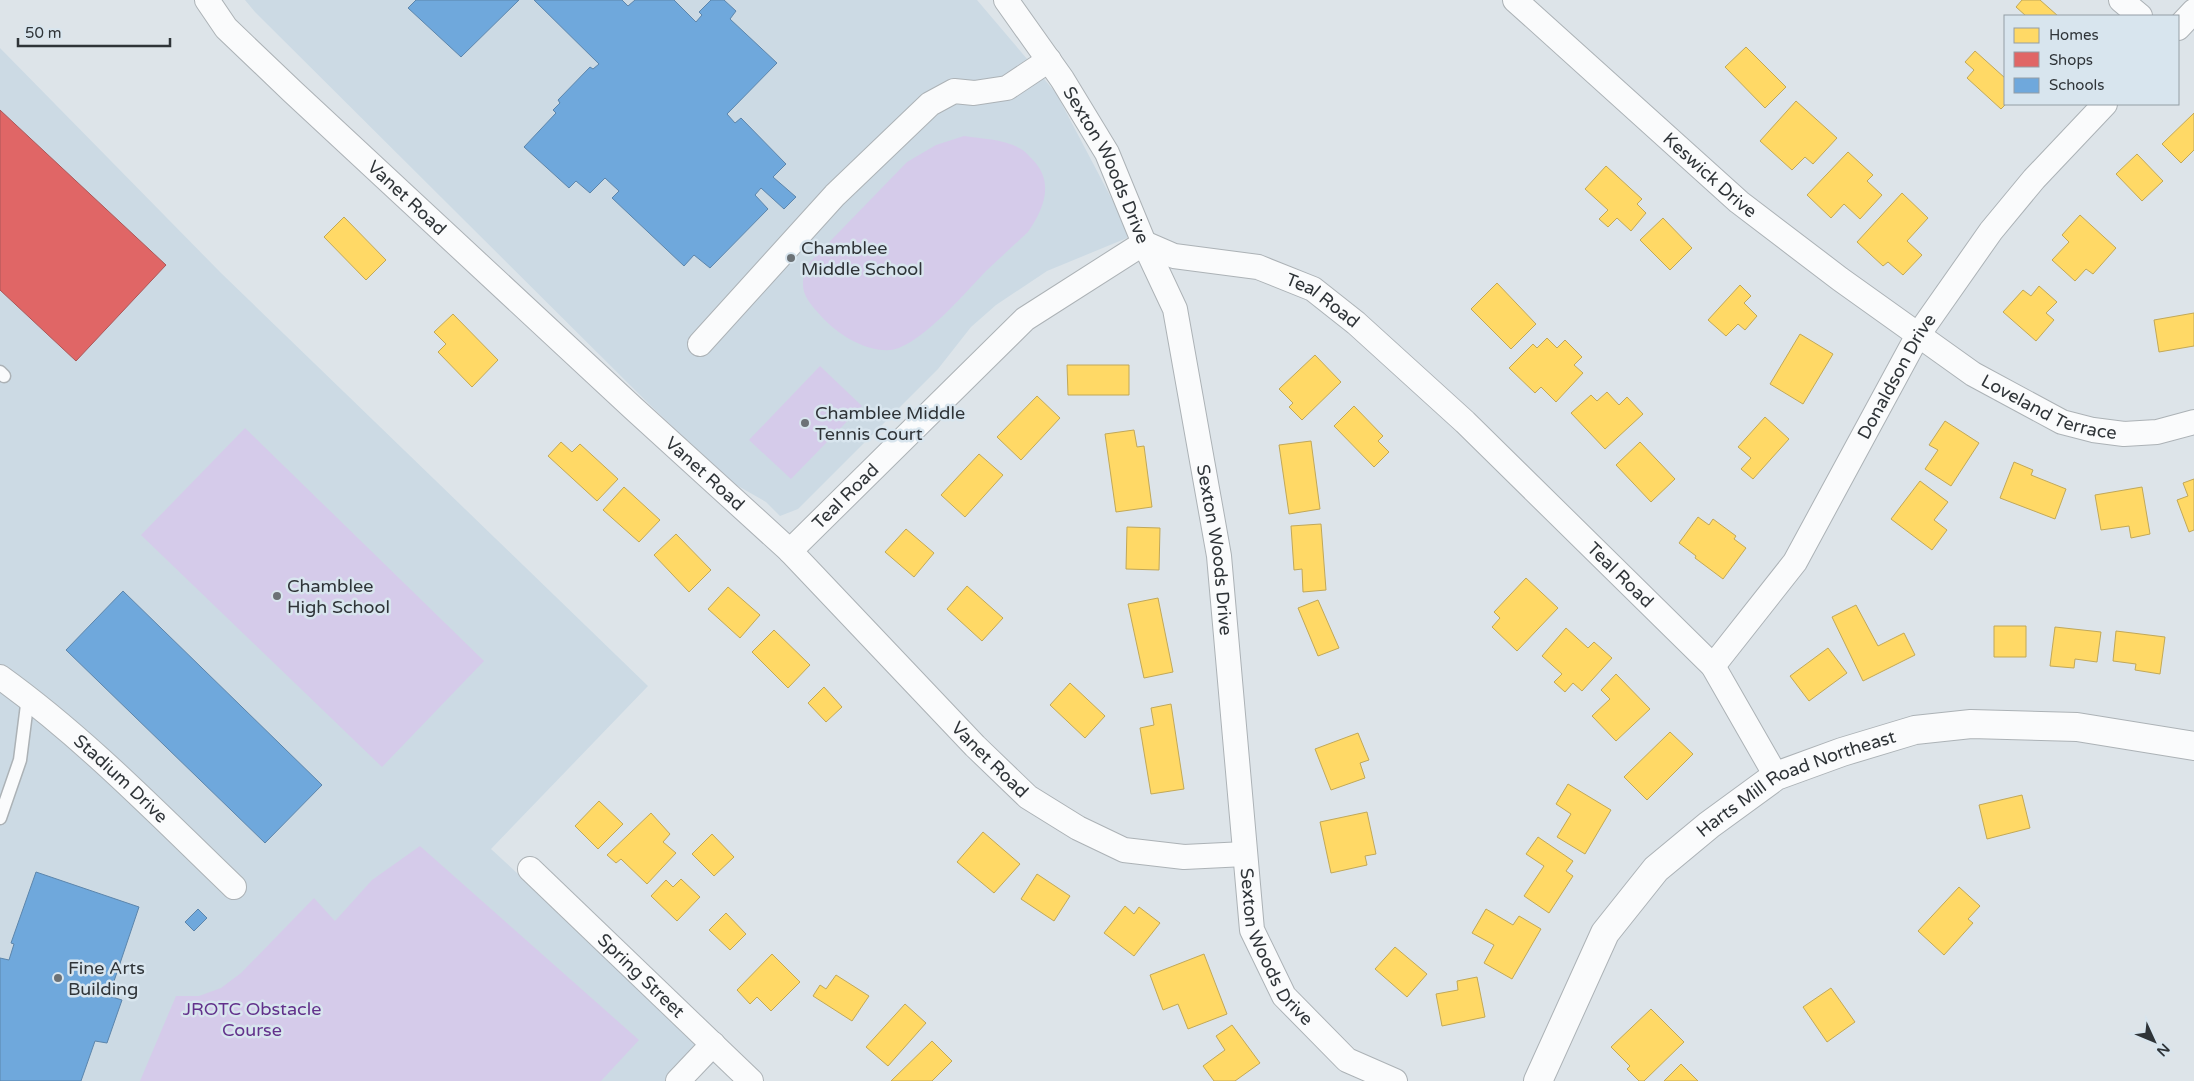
<svg xmlns="http://www.w3.org/2000/svg" width="2194" height="1081" viewBox="0 0 2194 1081" font-family="'Varela Round',sans-serif">
	<style>
		.built { fill: #ccdae4 }
		.green { fill: #d5cbea }
		.homes { fill: #ffd966; stroke: #c1a858 }
		.shops { fill: #e06666; stroke: #ab5758 }
		.schools { fill: #6fa8dc; stroke: #5c85ab }
		.lines { fill: none; stroke-linecap: round; stroke-linejoin: round }
		.service-casing { stroke: #acb2b6; stroke-width: 15 }
		.minor-casing { stroke: #acb2b6; stroke-width: 26 }
		.tertiary-casing { stroke: #acb2b6; stroke-width: 30 }
		.service { stroke: #fafbfc; stroke-width: 12 }
		.minor { stroke: #fafbfc; stroke-width: 24 }
		.tertiary { stroke: #fafbfc; stroke-width: 28 }
		.poi-dot { fill: #6c7276; stroke: #d8e5ee; stroke-width: 2 }
		.labels { text-anchor: middle; stroke-width: 5; stroke-linejoin: round; paint-order: stroke }
		.street-label { font-size: 18px; fill: #2f3438; stroke: #d8e5ee }
		.poi-label { font-size: 18px; fill: #2f3438; stroke: #d8e5ee; text-anchor: start }
		.park-label { font-size: 18px; fill: #62318b; stroke: #d8e5ee }
	</style>
	<rect width="100%" height="100%" fill="#dde4e9"/>
	<path class="built" d="M245,0H977L1056,93L1127,228V238L1047,271L996,305L971,327L938,369L798,509L780,516L766,502L731,482L651,406L255,12Z
		M0,48L221,273L648,686L491,849L719,1059L692,1081H0Z"/>
	<path class="green" d="M964,136C983,139 1004,139 1021,149C1025,151 1029,156 1032,159C1055,182 1044,209 1028,232C1014,245 1000,258 986,271C965,293 920,346 891,350C865,352 837,334 821,316C804,297 797,288 809,263L907,162L936,145Z
		M820,366L862,406L791,479L749,440Z
		M245,428L484,661L382,767L141,535Z
		M420,846L639,1040L601,1081H140L176,996H199L221,988L241,973L314,898L335,921L372,880Z"/>
	<path class="homes" d="M2022,0H2040L2058,16H2026L2016,7Z
		M1746,47L1786,87L1765,108L1725,67Z
		M1975,51L2005,78L2006,104L2001,109L1967,78L1974,70L1965,62Z
		M1796,101L1837,138L1813,164L1805,157L1792,170L1760,141Z
		M2194,113V150L2181,163L2162,144Z
		M1848,152L1873,175L1867,181L1882,195L1860,219L1844,204L1831,218L1807,195Z
		M2137,154L2163,181L2142,201L2116,174Z
		M1606,166L1642,199L1637,204L1646,213L1631,231L1617,218L1608,227L1599,219L1608,210L1585,189Z
		M1902,193L1928,218L1907,241L1922,255L1903,275L1888,262L1883,266L1857,242Z
		M2080,215L2116,248L2093,274L2086,269L2075,281L2052,260L2069,242L2062,235Z
		M344,217L386,260L366,280L324,237Z
		M1663,218L1692,248L1670,270L1640,240Z
		M1497,283L1536,324L1511,349L1471,309Z
		M1740,285L1751,296L1744,303L1757,316L1745,330L1738,324L1726,336L1708,320Z
		M2039,286L2057,302L2046,313L2054,320L2036,341L2003,312L2023,290L2031,296Z
		M2194,313V346L2159,352L2154,320Z
		M453,314L498,360L472,387L438,352L446,344L434,332Z
		M1800,334L1833,354L1803,404L1770,384Z
		M1547,338L1557,348L1565,340L1582,357L1574,365L1583,373L1556,402L1541,387L1535,393L1509,368L1533,344L1537,348Z
		M1315,355L1341,382L1302,420L1289,407L1293,403L1279,389Z
		M1067,365H1129V395H1068Z
		M1607,392L1619,405L1627,397L1643,414L1605,449L1571,413L1591,395L1597,401Z
		M1037,396L1060,418L1021,460L997,437Z
		M1354,406L1383,436L1378,441L1389,452L1374,467L1334,426Z
		M1765,417L1789,439L1753,479L1741,469L1751,458L1738,447Z
		M1945,421L1979,443L1951,486L1925,469L1938,450L1929,445Z
		M1134,430L1137,447L1144,446L1152,507L1116,512L1105,434Z
		M1311,441L1320,509L1289,514L1279,445Z
		M561,442L572,452L580,444L618,479L597,501L548,456Z
		M1640,442L1675,479L1651,502L1616,465Z
		M979,454L1003,475L965,517L941,495Z
		M2014,462L2033,470L2031,475L2066,489L2055,519L2000,498Z
		M2194,479V530L2189,532L2177,500L2188,496L2183,483Z
		M1920,481L1948,502L1934,520L1947,530L1932,550L1891,519Z
		M624,487L660,520L639,542L603,510Z
		M2142,487L2150,534L2131,538L2129,526L2101,530L2095,495Z
		M1698,517L1709,525L1713,519L1736,536L1734,539L1746,548L1723,579L1695,558L1696,556L1679,543Z
		M1321,524L1326,590L1303,592L1302,569L1294,570L1291,526Z
		M1127,527L1160,528L1159,570L1126,569Z
		M906,529L934,553L914,577L885,552Z
		M676,534L711,570L689,592L654,555Z
		M1526,578L1558,608L1517,651L1492,627L1500,618L1494,612Z
		M967,586L1003,618L982,641L947,609Z
		M728,587L760,615L740,638L708,609Z
		M1158,598L1173,672L1144,678L1128,604Z
		M1318,600L1339,648L1318,656L1298,608Z
		M1856,605L1878,646L1904,633L1915,655L1863,681L1832,617Z
		M1994,626H2026V657H1994Z
		M2055,627L2101,632L2097,662L2075,659L2074,668L2050,666Z
		M1566,628L1588,648L1594,642L1612,658L1582,691L1573,683L1565,692L1554,682L1562,674L1542,656Z
		M774,630L810,665L788,688L752,652Z
		M2116,631L2165,637L2160,674L2135,670L2136,664L2113,661Z
		M1828,648L1847,673L1809,701L1790,676Z
		M1616,674L1650,709L1616,741L1592,716L1610,699L1601,690Z
		M1070,683L1105,716L1085,738L1050,705Z
		M824,687L842,707L826,722L808,703Z
		M1171,704L1184,789L1151,794L1140,728L1154,725L1151,708Z
		M1670,732L1693,754L1647,800L1624,777Z
		M1358,733L1369,760L1360,763L1365,778L1331,790L1315,749Z
		M1568,784L1611,810L1585,854L1557,837L1571,814L1556,804Z
		M2022,795L2030,828L1987,839L1979,805Z
		M599,801L623,824L598,849L575,826Z
		M1367,812L1376,854L1365,856L1367,865L1331,873L1320,822Z
		M651,813L670,834L663,842L676,853L647,884L621,859L616,863L607,855Z
		M983,832L1020,864L994,893L957,862Z
		M712,834L734,857L714,876L692,854Z
		M1538,837L1573,861L1566,871L1573,876L1549,913L1524,896L1544,866L1526,854Z
		M1037,874L1070,896L1054,921L1021,899Z
		M681,879L700,897L677,921L651,896L666,880L673,887Z
		M1959,887L1980,906L1968,919L1973,923L1944,955L1918,931Z
		M1125,906L1134,914L1139,907L1160,923L1134,956L1104,933Z
		M1486,909L1513,925L1519,916L1541,929L1512,979L1484,963L1494,945L1472,933Z
		M726,913L746,934L730,950L709,930Z
		M1395,947L1427,974L1407,997L1375,969Z
		M772,954L800,982L771,1011L757,997L750,1004L737,990Z
		M1204,954L1227,1014L1188,1029L1178,1004L1163,1010L1150,975Z
		M836,975L869,996L852,1021L813,996L820,985L826,989Z
		M1477,977L1485,1017L1442,1026L1436,994L1458,990L1457,981Z
		M1831,988L1855,1022L1827,1042L1803,1007Z
		M905,1004L926,1023L888,1066L866,1047Z
		M1651,1009L1684,1042L1644,1081H1639L1627,1069L1630,1066L1611,1047Z
		M1232,1025L1260,1063L1235,1081H1214L1203,1066L1225,1050L1216,1036Z
		M932,1041L952,1061L932,1081H891Z
		M1681,1064L1698,1081H1664Z"/>
	<path class="shops" d="M0,110L166,265L76,361L0,290Z"/>
	<path class="schools" d="M416,0H519L461,57L408,8Z
		M534,0H622L628,6L635,0H674L696,22L702,15L699,12L711,0H724L736,11L730,19L777,63L727,114L735,123L741,118L786,164L773,177L796,197L784,209L761,188L755,195L768,209L710,268L694,255L684,266L612,198L619,191L605,178L590,193L576,181L569,188L524,147L556,113L553,110L560,103L558,100L590,67L593,69L599,64Z
		M123,591L322,785L265,843L66,650Z
		M36,872L139,907L109,996L122,1000L107,1043L95,1041L81,1081H0V958L9,960L14,944L11,943Z
		M198,909L207,918L194,931L185,922Z"/>
	<g class="lines">
		<defs>
			<path id="service" d="M0,372L4,376
				M0,818L20,760L28,697"/>
			<g id="minor">
				<path id="s1" d="M207,0L226,28L293,92L633,408L790,551L975,746L1028,797L1078,828L1124,850L1184,857L1245,854"/>
				<path id="s2" d="M1006,0L1062,79L1107,153L1144,243L1175,309L1219,556L1252,930L1284,996L1347,1060L1395,1081"/>
				<path id="s3" d="M1515,0L1739,202L1840,279L1973,374L2062,422L2093,430L2124,434L2157,432L2194,422"/>
				<path d="M2121,0L2140,16"/>
				<path d="M2178,28L2194,11"/>
				<path d="M700,344L835,195L930,104L954,91L974,93L1007,88L1049,60"/>
				<path id="s4" d="M790,551L1025,319L1144,243L1174,256L1258,267L1313,289L1356,323L1465,422L1713,666L1776,776"/>
				<path id="s5" d="M1713,666L1795,562L1918,335L1991,231L2034,179L2105,104"/>
				<path id="s6" d="M0,677C85,738 159,815 234,887"/>
				<path id="s7" d="M530,869L751,1081"/>
				<path d="M678,1081L713,1044"/>
			</g>
			<g id="tertiary">
				<path id="s8" d="M1538,1081L1605,933L1656,869L1709,825L1776,776L1842,752L1915,730L1971,724L2077,727L2194,746"/>
			</g>
		</defs>
		<use href="#service" class="service-casing"/>
		<use href="#minor" class="minor-casing"/>
		<use href="#tertiary" class="tertiary-casing"/>
		<use href="#service" class="service"/>
		<use href="#minor" class="minor"/>
		<use href="#tertiary" class="tertiary"/>
	</g>
	<g class="poi-dot">
		<circle cx="791" cy="258" r="5"/>
		<circle cx="805" cy="423" r="5"/>
		<circle cx="277" cy="596" r="5"/>
		<circle cx="58" cy="978" r="5"/>
	</g>
	<g class="labels">
		<g class="street-label">
			<text dy="6" stroke="none"><textPath href="#s2" startOffset="194">Sexton Woods Drive</textPath></text>
			<text dy="6" stroke="none"><textPath href="#s3" startOffset="262">Keswick Drive</textPath></text>
			<text dy="6" stroke="none"><textPath href="#s1" startOffset="282">Vanet Road</textPath></text>
			<text dy="6" stroke="none"><textPath href="#s4" startOffset="662">Teal Road</textPath></text>
			<text dy="6" stroke="none"><textPath href="#s5" startOffset="344">Donaldson Drive</textPath></text>
			<text dy="6" stroke="none"><textPath href="#s3" startOffset="676">Loveland Terrace</textPath></text>
			<text dy="6" stroke="none"><textPath href="#s1" startOffset="688">Vanet Road</textPath></text>
			<text dy="6" stroke="none"><textPath href="#s4" startOffset="78">Teal Road</textPath></text>
			<text dy="6" stroke="none"><textPath href="#s2" startOffset="598">Sexton Woods Drive</textPath></text>
			<text dy="6" stroke="none"><textPath href="#s4" startOffset="1068">Teal Road</textPath></text>
			<text dy="6" stroke="none"><textPath href="#s1" startOffset="1092">Vanet Road</textPath></text>
			<text dy="6" stroke="none"><textPath href="#s6" startOffset="158">Stadium Drive</textPath></text>
			<text dy="6" stroke="none"><textPath href="#s8" startOffset="411">Harts Mill Road Northeast</textPath></text>
			<text dy="6" stroke="none"><textPath href="#s2" startOffset="1004">Sexton Woods Drive</textPath></text>
			<text dy="6" stroke="none"><textPath href="#s7" startOffset="154">Spring Street</textPath></text>
		</g>
		<g class="poi-label">
			<text x="801" y="254">Chamblee<tspan x="801" dy="21">Middle School</tspan></text>
			<text x="815" y="419">Chamblee Middle<tspan x="815" dy="21">Tennis Court</tspan></text>
			<text x="287" y="592">Chamblee<tspan x="287" dy="21">High School</tspan></text>
			<text x="68" y="974">Fine Arts<tspan x="68" dy="21">Building</tspan></text>
		</g>
		<g class="park-label">
			<text x="252" y="1015">JROTC Obstacle<tspan x="252" dy="21">Course</tspan></text>
		</g>
	</g>
	<rect x="2004" y="15" width="175" height="90" fill="#d8e5ee" stroke="#949ea5"/>
	<rect x="2014" y="28" width="25" height="15" fill="#ffd966" stroke="#949ea5"/>
	<text x="2049" y="40" font-size="15" fill="#2f3438">Homes</text>
	<rect x="2014" y="52" width="25" height="15" fill="#e06666" stroke="#949ea5"/>
	<text x="2049" y="65" font-size="15" fill="#2f3438">Shops</text>
	<rect x="2014" y="78" width="25" height="15" fill="#6fa8dc" stroke="#949ea5"/>
	<text x="2049" y="90" font-size="15" fill="#2f3438">Schools</text>
	<g transform="translate(2154 1041) rotate(134)" stroke="#d8e5ee" stroke-width="4" paint-order="stroke">
	<path d="M0-4L9 19L0 12L-9 19Z" fill="#2f3438"/>
	<text y="-8" font-size="14" font-weight="bold" text-anchor="middle" fill="#2f3438">N</text>
	</g>
	<path d="M18 38v8h152v-8" fill="none" stroke="#2f3438" stroke-width="2.5"/>
	<text x="25" y="38" font-size="15" fill="#2f3438" stroke="#d8e5ee" stroke-width="4" paint-order="stroke">50 m</text>
</svg>
